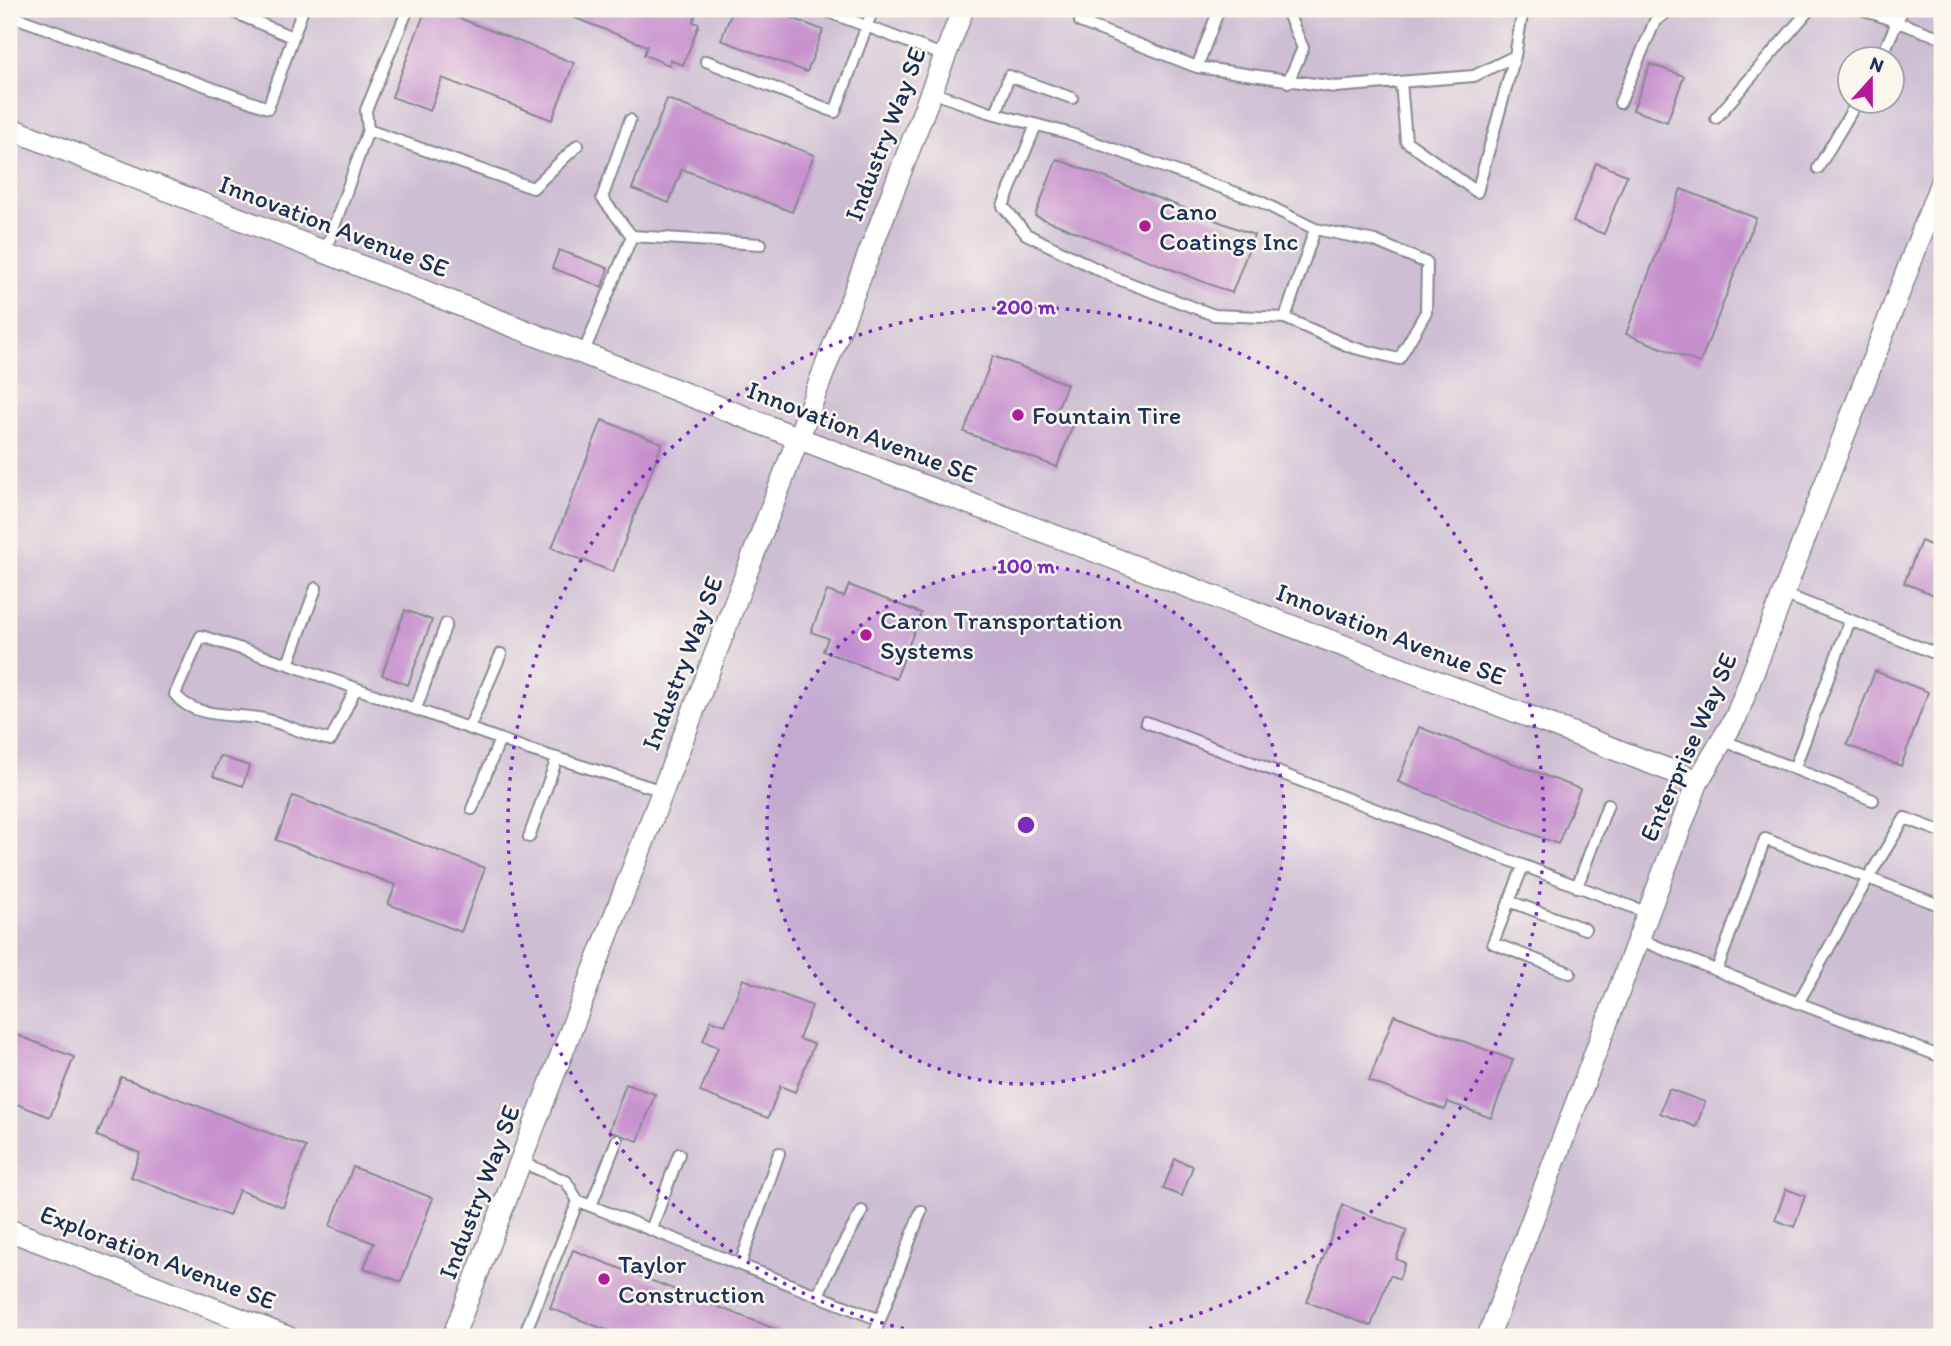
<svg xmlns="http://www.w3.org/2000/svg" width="1951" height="1346" viewBox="0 0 1951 1346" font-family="Itim,sans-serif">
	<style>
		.industrial { fill: #cdbed3; fill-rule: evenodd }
		.building { fill: #c690cd }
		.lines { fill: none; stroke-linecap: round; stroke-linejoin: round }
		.lane-casing { stroke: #878891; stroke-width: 14 }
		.street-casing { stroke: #878891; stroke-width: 24 }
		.lane { stroke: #fff; stroke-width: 10 }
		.street { stroke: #fff; stroke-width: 21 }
		.ring { fill: none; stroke: #7b2cbf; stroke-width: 3.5; stroke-dasharray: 3.5 7 }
		.poi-dot { fill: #b5179e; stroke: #fbf7ec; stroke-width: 2.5 }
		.labels { text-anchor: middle; stroke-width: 5; stroke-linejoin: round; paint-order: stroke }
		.street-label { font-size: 26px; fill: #1b2f5e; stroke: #fbf7ec }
		.poi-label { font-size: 26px; fill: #1b2f5e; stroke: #fbf7ec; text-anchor: start }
		.centre { fill: #7b2cbf; stroke: #fbf7ec; stroke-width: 3.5 }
		.ring-label { font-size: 21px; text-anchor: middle; font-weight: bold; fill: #7b2cbf; stroke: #fbf7ec; stroke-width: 5; stroke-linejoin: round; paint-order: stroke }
	</style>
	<rect width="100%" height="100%" fill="#fbf7ec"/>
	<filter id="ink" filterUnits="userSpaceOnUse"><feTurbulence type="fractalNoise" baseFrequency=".0143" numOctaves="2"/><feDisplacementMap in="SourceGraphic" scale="14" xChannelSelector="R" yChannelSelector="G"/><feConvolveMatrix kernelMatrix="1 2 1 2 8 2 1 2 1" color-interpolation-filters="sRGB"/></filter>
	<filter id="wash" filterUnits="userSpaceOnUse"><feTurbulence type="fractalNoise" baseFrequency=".00686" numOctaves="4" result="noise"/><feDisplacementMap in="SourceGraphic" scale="28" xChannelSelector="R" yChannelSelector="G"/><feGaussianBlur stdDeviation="1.57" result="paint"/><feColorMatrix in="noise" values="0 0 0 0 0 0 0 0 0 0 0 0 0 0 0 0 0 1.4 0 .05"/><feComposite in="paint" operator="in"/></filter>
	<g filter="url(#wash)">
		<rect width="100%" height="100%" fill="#f3e1c4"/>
		<path class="industrial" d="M9,9H1942V1337H9ZM1850,60H1892V102H1850Z"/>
		<g id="blocks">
			<path class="building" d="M426,9H436L574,63L552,120L442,78L430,111L392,97Z
				M552,9H698L693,22L699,24L683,65L670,60L669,65L644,55L647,46Z
				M733,9H769L823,30L807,72L721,40Z
				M1650,64L1684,76L1667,122L1633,110Z
				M667,99L814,155L792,212L682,169L669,203L632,189Z
				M1057,159L1254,235L1232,293L1035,216Z
				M1596,163L1627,175L1604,234L1573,222Z
				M1681,189L1756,218L1700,363L1626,334Z
				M559,250L608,268L602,287L552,268Z
				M993,356L1067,384L1056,412L1075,419L1057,467L964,432Z
				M602,420L662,443L613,572L552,548Z
				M1921,541L1942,550V598L1904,583Z
				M849,585L921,613L896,679L823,651L828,638L811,632L827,591L844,597Z
				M405,610L432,620L408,685L382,675Z
				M1875,671L1928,692L1901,766L1847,745Z
				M1419,727L1580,789L1558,844L1398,782Z
				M220,756L249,766L243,786L213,776Z
				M293,796L485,868L461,932L388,904L396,885L276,840Z
				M743,979L812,1006L799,1039L814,1044L795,1092L780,1086L768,1118L700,1092L718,1047L703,1041L711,1020L725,1025Z
				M1394,1015L1513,1060L1491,1118L1448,1102L1445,1110L1369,1081Z
				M9,1032L74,1057L50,1117L9,1101Z
				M121,1077L306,1147L283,1207L239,1190L229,1216L131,1177L140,1153L97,1136Z
				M626,1084L655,1094L638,1141L609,1131Z
				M1669,1089L1705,1102L1696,1127L1660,1113Z
				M1175,1159L1193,1166L1182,1196L1163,1189Z
				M353,1167L433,1198L401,1282L364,1268L374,1243L330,1226Z
				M1786,1189L1805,1196L1794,1227L1775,1220Z
				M1343,1205L1407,1230L1396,1259L1405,1263L1399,1279L1390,1275L1371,1326L1307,1302Z
				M573,1250L793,1336V1337H624L550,1308Z"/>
		</g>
	</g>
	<g filter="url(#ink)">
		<use href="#blocks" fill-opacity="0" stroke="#878891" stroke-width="2"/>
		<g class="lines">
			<defs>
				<path id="lane" d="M226,9L292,37
					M821,9L945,56
					M1085,9L1080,22L1197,67L1219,9
					M1286,9L1303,48L1288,82
					M1861,9L1942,38
					M9,15L268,108L303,9
					M1880,60L1903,9
					M706,61L835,112L873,9
					M1197,67L1335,87L1474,76L1515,56L1523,9
					M1401,82L1406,141L1477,192L1515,56
					M931,92L988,112L1068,133L1259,201L1315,229L1375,241L1427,263L1426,312L1399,359L1351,347L1285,318L1214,315L1113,277L1026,234L1003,206L1036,125
					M1620,103L1655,21L1671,9
					M996,114L1009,76L1072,98
					M1716,118L1810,9
					M368,130L366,110L408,9
					M1818,168L1857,102
					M632,236L761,244
					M325,252L368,130L533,188L578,145
					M1285,318L1315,229
					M583,354L632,236L602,198L630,120
					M316,588L288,664L527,749L663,791
					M1783,594L1850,620
					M288,664L201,636L175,694C194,721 240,712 268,720C290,726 308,736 331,740L356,688
					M416,709L446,624
					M1146,722L1648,913
					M469,728L501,654
					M1722,740L1873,800
					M1794,769L1850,620L1942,656
					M472,809L500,739
					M529,837L557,758
					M1523,866L1493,943L1570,973
					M1577,887L1608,804
					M1509,901L1585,929
					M1638,939L1798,1003L1868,878L1942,906
					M1717,970L1765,839L1868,878L1905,818L1942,832
					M1798,1003L1942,1057
					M521,1162L566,1181L578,1201
					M591,1206L617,1140
					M651,1230L679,1154
					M740,1265L779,1153
					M818,1296L828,1272L862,1211
					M880,1320L921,1211
					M531,1337L527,1328L578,1201L880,1320L873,1337"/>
				<path id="street" d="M9,128L798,438L1698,781
					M9,1230L287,1337
					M453,1337L963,9
					M1488,1337L1698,781L1736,717L1942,180"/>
			</defs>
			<use href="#lane" class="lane-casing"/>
			<use href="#street" class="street-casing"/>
			<use href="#lane" class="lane"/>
			<use href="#street" class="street"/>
		</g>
	</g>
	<circle cx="1026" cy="825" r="259" fill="#7b2cbf" fill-opacity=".12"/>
	<g class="ring">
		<circle cx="1026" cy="825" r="259"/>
		<path d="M945 1337A518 518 0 1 1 1107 1337"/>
	</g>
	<g class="poi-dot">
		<circle cx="1145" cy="226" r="7"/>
		<circle cx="1018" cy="415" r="7"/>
		<circle cx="866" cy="635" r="7"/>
		<circle cx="604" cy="1279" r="7"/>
	</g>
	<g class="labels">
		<g class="street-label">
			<text transform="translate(885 134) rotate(-69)" y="9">Industry Way SE</text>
			<text transform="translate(334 226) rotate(21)" y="9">Innovation Avenue SE</text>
			<text transform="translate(862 432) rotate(21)" y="9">Innovation Avenue SE</text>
			<text transform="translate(1391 634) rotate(21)" y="9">Innovation Avenue SE</text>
			<text transform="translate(682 663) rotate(-69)" y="9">Industry Way SE</text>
			<text transform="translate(1688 747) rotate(-66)" y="9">Enterprise Way SE</text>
			<text transform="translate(479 1192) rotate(-69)" y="9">Industry Way SE</text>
			<text transform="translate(158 1257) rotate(21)" y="9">Exploration Avenue SE</text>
		</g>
		<g class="poi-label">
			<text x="1159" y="220">Cano<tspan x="1159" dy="30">Coatings Inc</tspan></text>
			<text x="1032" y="424">Fountain Tire</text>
			<text x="880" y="629">Caron Transportation<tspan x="880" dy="30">Systems</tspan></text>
			<text x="618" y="1273">Taylor<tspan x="618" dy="30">Construction</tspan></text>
		</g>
	</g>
	<circle cx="1026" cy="825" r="10" class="centre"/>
	<g class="ring-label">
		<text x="1026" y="314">200 m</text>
		<text x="1026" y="573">100 m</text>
	</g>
	<rect width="1951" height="1346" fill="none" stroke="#fbf7ec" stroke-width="35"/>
	<g transform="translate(1871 80) rotate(21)"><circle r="33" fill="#fbf7ec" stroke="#a1a7b3" stroke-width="2"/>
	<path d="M0-5L12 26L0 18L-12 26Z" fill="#b5179e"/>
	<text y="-10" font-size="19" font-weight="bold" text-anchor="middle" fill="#1b2f5e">N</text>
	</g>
</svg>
